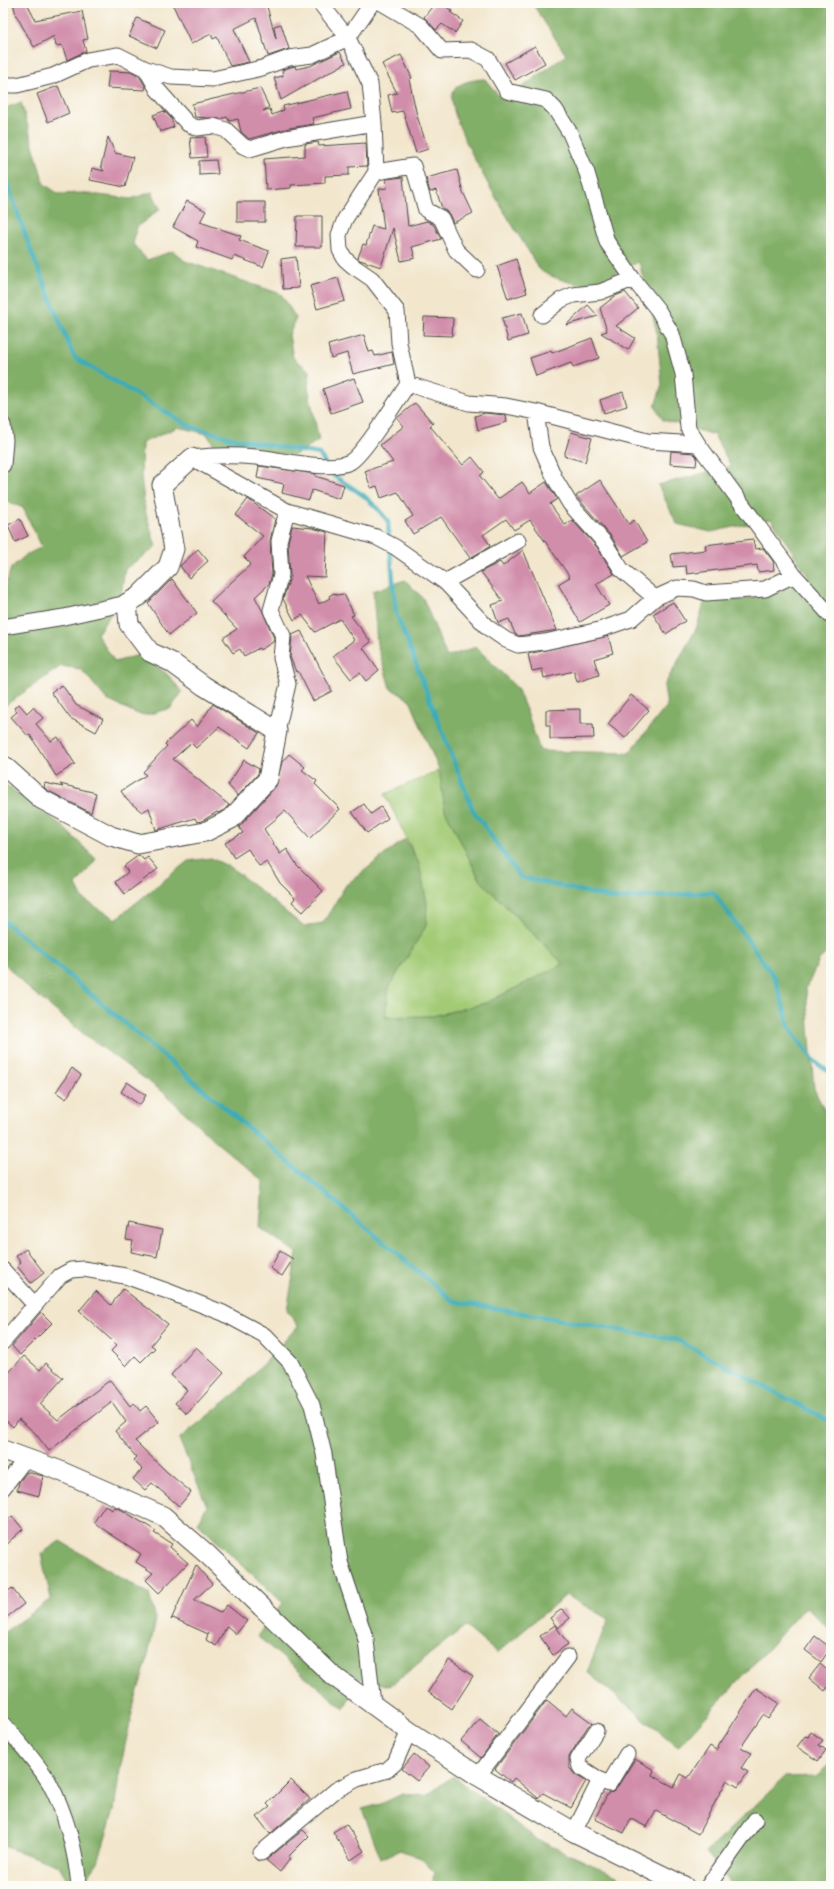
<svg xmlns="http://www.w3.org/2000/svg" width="834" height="1889" viewBox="0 0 834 1889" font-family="Sriracha,sans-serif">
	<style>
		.green { fill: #a3cb76; stroke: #677b50 }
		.forest { fill: #82af67; stroke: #566d49 }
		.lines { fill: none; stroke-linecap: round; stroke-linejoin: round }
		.stream { stroke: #3bacb7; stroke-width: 4.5 }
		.building { fill: #d18eab }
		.minor-casing { stroke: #494743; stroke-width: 17 }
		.tertiary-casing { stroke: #494743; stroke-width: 21 }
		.minor { stroke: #fff; stroke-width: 15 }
		.tertiary { stroke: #fff; stroke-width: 19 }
	</style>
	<rect width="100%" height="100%" fill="#fdfcf7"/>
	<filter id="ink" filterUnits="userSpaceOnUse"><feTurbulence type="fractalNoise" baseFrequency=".025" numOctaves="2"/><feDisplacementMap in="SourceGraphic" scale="8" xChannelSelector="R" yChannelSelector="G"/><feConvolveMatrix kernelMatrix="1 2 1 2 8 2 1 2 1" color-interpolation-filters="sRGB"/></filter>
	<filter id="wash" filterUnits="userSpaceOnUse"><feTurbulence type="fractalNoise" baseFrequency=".012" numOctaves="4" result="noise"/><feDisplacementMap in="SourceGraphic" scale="16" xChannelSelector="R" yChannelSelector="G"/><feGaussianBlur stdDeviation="0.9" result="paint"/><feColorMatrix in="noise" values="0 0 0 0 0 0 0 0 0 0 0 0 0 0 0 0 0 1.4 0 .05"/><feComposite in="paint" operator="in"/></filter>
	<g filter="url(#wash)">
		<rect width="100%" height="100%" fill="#f2e6cc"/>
		<path class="green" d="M440,770L445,810L480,880L563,964L486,1003L433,1016L385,1017L389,987L413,948L419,864L385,794Z"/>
		<path class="forest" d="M532,3H831V949L819,960L806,989L814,1089L831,1124V1631L806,1607L678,1747L587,1672L608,1619L566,1595L497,1653L465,1626L390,1686L358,1678L344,1709L257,1636L283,1603L197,1523L207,1506L179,1439L237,1392L298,1326L287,1310L297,1253L260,1228L263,1181L216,1142L163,1092L85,1035L28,988L3,962V783L59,823L96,859L76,885L83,899L116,919L188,861L211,858L232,868L303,926L323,923L346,885L405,839L419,864L427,903L426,926L389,987L385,1017L433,1016L486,1003L563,964L480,880L445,810L439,770L410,700L390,688L377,644L373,591L405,580L423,598L447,657L476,647L517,688L528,715L540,751L629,753L667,706L664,686L696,629L705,600H740L778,592L809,577L771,519L711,532L677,524L658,485L731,466L714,435L663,420L655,406L662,385L657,333L639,262C625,267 594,288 581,285C572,283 550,277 543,272C536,268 531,254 526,247C511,223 443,116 453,92C457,82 476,79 485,79L499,96L505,100L566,55Z
			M21,102L44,184L59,194L82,193L131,199L152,192L160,209L137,227L133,244L147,260L173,251L185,261L281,294L296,318L289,335L293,358L310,371L308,387L319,440L295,455L215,447L207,434L178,427L142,443L141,476L145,510L156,547L125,569L120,601L97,634L115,662L142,654L168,675L182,692L171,708L146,715L138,714L107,700L81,669L61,666L3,707V594L11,568L26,555L42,547L23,508L3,499V109Z
			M60,1541L149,1594L156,1619L146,1664L134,1704L120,1769L114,1810L98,1862L85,1880L67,1879L59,1866L3,1846V1633L51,1599L41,1554Z
			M831,1763V1886H733L706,1852L785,1777L816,1776Z
			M453,1776L538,1840L617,1876L619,1886H430L435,1873L421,1858L400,1850L381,1859L362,1809L381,1804L402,1794L426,1796Z"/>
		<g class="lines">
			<path class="stream" d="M3,171L31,251L74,357L189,426L231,438L319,454L325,463
				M329,469L334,476L363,495L375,506L388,521L389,540
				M390,548L396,613L473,810L520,877L616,899L713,892L775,978L790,1029L815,1062L831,1073
				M3,920L453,1301L677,1340L831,1422"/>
		</g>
		<g id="blocks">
			<path class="building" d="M13,3H27L35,20L82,11L88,39L83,40L86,51L67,60L62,45L56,46L54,36L34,47L16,15Z
				M172,3H266L276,39L274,26L281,24L289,49L268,56L256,18L234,29L249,62L230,66L217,37L213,39L211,34L191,44Z
				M435,3H442L452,11L450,12L463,21L455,33L442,24L436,30L424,17Z
				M137,18L165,30L157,48L129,36Z
				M535,46L545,63L515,80L505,63Z
				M340,52L346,63L281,100L274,78L283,76L282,70L291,67L295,66L296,69L310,66Z
				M401,55L412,78L409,79L417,116L428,149L416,153L403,111L392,113L388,95L397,93L382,64Z
				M109,71L133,72L139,76L146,87L145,90L107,88Z
				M58,86L69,113L48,122L37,94Z
				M260,88L269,107L263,111L270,109L272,115L284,110L283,106L347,91L351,109L312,118L314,124L289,128L249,139L241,132L238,119L229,121L227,117L220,119L195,117L192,104Z
				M164,111L171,118L174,127L160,132L153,115Z
				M108,137L115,153L133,157L125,187L90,180L92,168L104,171L101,166Z
				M205,137L207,157L192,158L190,138Z
				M318,142L319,146L366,143L367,166L349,167V175L325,176V183L291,185V188L266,190L264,159L305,156V144Z
				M216,160L218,174L199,175V161Z
				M457,170L463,192L473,213L453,223L449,214L442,208L436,190L430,192L426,178Z
				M403,177L408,226L427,221L434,225L441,239L412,247L415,258L401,261L393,228L381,267L360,260L358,258L363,244L366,245L372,226L384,229L379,189L387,188L386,179Z
				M187,201L206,211L200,222L241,236L239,240L269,251L263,267L234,256L232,260L196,247L198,241L173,227Z
				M237,202H265V222H237Z
				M297,216H322V247H296Z
				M296,257L299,288L283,289L281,259Z
				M516,259L527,293L508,299L497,266Z
				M338,278L345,301L317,309L310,286Z
				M625,292L638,308L616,326L635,338L628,350L601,333L607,331L600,308L615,296Z
				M588,305L598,316L566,325Z
				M522,313L528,335L508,341L502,318Z
				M424,317L453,318L452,336L423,335Z
				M364,335L369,352L373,351L375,356L392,352L394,364L353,374L347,353L331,358L328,345Z
				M592,338L599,358L573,367L571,363L536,376L530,358L551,351L552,353Z
				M354,378L363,402L331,413L323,389Z
				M623,392L627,406L604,413L600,400Z
				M415,403L433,423L430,426L463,465L472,457L484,472L480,476L498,499L522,482L530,493L546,482L557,499L550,504L565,525L572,520L597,547L614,574L596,584L609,605L580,622L558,584L570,577L530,520L514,530L506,519L483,535L490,545L489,547L470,558L441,517L413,534L405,521L413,516L398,492L381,498L377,486L371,488L365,471L393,462L380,445L404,426L397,418Z
				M485,413L506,415L507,422L478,430L475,416Z
				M571,432L592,438L585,462L564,456Z
				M671,451L693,453L697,457L696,466L670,464Z
				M259,466L316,474L315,476L344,485L340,499L312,490L309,500L282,493L284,484L257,478Z
				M600,480L629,524L634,520L647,542L623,556L611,536L576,496Z
				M248,499L275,519L270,541L272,574L269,584L255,597L262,610L274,638L273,642L260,650L259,648L244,656L240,649L233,653L223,638L237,629L211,601L251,564L244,557L263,536L236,515Z
				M20,519L28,536L15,542L8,525Z
				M292,526L312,528L327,532L325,577L305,576L319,604L330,598L329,596L334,593L336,595L344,594L354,615L351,616L371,642L363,648L379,670L366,681L360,673L351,679L333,656L354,640L340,619L315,632L302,615L294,620L283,599L290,577L288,542Z
				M753,539L755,549L763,548L773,561L774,570L758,572L757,565L687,574L686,566L673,567L671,554L706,550L705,545Z
				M198,549L208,561L189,578L180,566Z
				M523,550L557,630L519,636L515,634L509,619L498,623L492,605L503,601L481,572L500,562L503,566Z
				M172,579L197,613L169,635L148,603Z
				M673,602L685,621L666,634L653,614Z
				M301,631L332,691L313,701L298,671L296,672L290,657L292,635Z
				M608,636L613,653L594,659L599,675L577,682L574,671L544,678L542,669L532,671L528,654Z
				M62,685L76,705L103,719L96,732L70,718L51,692Z
				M631,695L649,710L625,738L608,724Z
				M19,704L27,713L33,707L43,718L36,724L51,741L58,737L75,764L56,776L30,735L28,736L11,717L17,712L14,708Z
				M213,704L259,733L249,748L219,727L196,748L191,743L173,759L229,805L224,810L218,813L217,812L202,821L197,822L195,818L156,830L149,808L142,812L127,800L121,791L146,775L143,772L167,746L165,744L191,720L197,727Z
				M580,709V724H593L594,738L550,739V725H546V710Z
				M289,754L305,767L302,770L317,781L315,784L340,809L310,838L285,811L264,829L280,854L287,849L297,865L323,891L303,912L292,902L295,898L280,883L267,862L259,866L248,849L234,858L225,843L243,833L239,827L276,786L282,762Z
				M244,760L259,769L258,774L238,796L228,785Z
				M45,783L63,787L60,784L96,793L91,813L47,790L44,787Z
				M364,804L371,814L381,807L388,818L367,833L352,812Z
				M139,855L144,860L148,857L158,869L125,894L116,882L128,872L124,866Z
				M72,1068L81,1075L66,1099L56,1092Z
				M127,1082L146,1095L140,1105L121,1092Z
				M129,1223L162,1230L157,1257L131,1252L133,1240L126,1239Z
				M26,1249L44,1273L31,1283L17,1266L21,1263L16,1256Z
				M280,1251L293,1259L282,1276L270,1268Z
				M123,1289L168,1324L151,1345L155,1348L141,1362L135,1356L126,1366L111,1351L117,1345L79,1311L96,1291L111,1305Z
				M41,1312L52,1323L20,1355L12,1346Z
				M196,1347L224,1373L187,1414L175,1403L187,1390L171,1375Z
				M24,1356L40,1370L46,1363L63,1378L40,1404L58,1420L110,1380L130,1406L134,1403L140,1411L146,1406L159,1422L135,1441L167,1472L191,1492L179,1506L152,1483L145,1490L133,1479L142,1469L133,1460L136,1457L115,1431L126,1422L112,1402L49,1451L35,1433L19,1419L13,1427L3,1418V1379Z
				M27,1472L43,1476L39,1496L17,1490L19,1482Z
				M105,1505L112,1510L114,1507L122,1510L156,1531L154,1533L172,1544L170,1547L188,1563L159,1593L146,1580L153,1573L136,1562L141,1554L100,1527L94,1522Z
				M12,1516L23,1529L3,1547V1524Z
				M196,1565L212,1584L194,1600L220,1613L227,1605L247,1621L236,1634L227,1626L216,1646L206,1640L208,1634L173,1618L171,1620Z
				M12,1588L24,1604L3,1620V1595Z
				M562,1609L570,1618L558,1628L550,1618Z
				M555,1625L568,1644L553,1655L540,1636Z
				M815,1636L831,1648L821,1662L805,1650Z
				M449,1660L473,1676L452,1709L428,1692Z
				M820,1664L831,1673V1683L825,1691L809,1678Z
				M756,1688L779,1703L768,1719L763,1715L741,1747L751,1753L741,1768L748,1772L738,1787L727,1780L698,1834L656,1811L647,1827L631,1819L624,1833L595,1819L608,1793L613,1792L616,1789L635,1759L654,1770L652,1775L674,1787L681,1774L688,1778L710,1746L716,1750Z
				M547,1700L566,1716L572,1708L592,1723L588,1726L569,1757V1767L575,1775L586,1781L571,1808L543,1793L538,1798L514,1778L511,1782L495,1769Z
				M480,1719L498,1734L481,1758L461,1741Z
				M811,1732L823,1740L819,1745L826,1750L818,1761L797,1747L805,1736L808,1737Z
				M414,1754L429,1767L417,1781L402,1769Z
				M291,1780L310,1799L270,1834L257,1817L270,1807L267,1804Z
				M346,1824L364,1851L351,1860L333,1832Z
				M303,1830L309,1836L288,1857L290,1859L280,1872L266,1860Z"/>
		</g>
	</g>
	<g filter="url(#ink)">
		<use href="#blocks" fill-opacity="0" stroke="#494743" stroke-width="1"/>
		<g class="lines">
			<defs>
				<path id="minor" d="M382,3L421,26L442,51L471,50L488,59L507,91L546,100L555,109L570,133L587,173L607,242L633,279L658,310L672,334L683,374L688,428L698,444
					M146,69L157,89L188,124L197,128L213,126L226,130L243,146L250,149L286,138L374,123
					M3,85H17L53,76L88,60L118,55L146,69L171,77L213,79L262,68L289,58L312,55L348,38L372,3
					M376,172L413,166L426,210L441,218L456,250L477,270
					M542,315L561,300L573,295L600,292L633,279
					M408,384L469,403L506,406L536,412L647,441L698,444L794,575L831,616
					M536,412L541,447L555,479L570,504L604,542L622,570L655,598
					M3,425L5,441L3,465
					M192,458C214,455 234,455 256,457C279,459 329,472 350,462C364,454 397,400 408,384L399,343L397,311L372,279L353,266L345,259L340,250L339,235L345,219L376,172L374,123L370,84L348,38L320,3
					M192,458L287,511L376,537L395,547L445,582L487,627L506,640L518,645L545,642L599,630L631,619L655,598L677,588L694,589L706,593L765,589L794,575
					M445,582L518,541
					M3,627L64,617L127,603
					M277,731L288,684L281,658L283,636L271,610L281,575L279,541L287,511
					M3,1270L34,1304
					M3,1342L60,1276L71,1270L84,1269L125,1276L167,1291L223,1313L264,1335L290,1362L312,1405L324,1454L340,1562L366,1640L373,1704
					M3,1488L26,1458
					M3,1724C19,1743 36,1761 49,1782C66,1813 76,1852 79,1886
					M478,1776L568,1657
					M600,1780L609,1784L627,1754
					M574,1832L600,1780L580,1767L578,1759L596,1731
					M261,1853L336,1790L357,1779L387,1770L395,1763L409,1731
					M708,1886L755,1820"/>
				<path id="tertiary" d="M3,765L41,799L111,836L138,844L205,832L231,819L268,779L277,731L204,686L171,662L150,652L129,624L127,603L138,597L168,567L174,549L162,485L192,458
					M3,1450L58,1470L163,1516L208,1555L332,1675L409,1731L478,1776L574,1832L684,1886"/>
			</defs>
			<use href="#minor" class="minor-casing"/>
			<use href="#tertiary" class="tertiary-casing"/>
			<use href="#minor" class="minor"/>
			<use href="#tertiary" class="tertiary"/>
		</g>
	</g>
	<rect width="834" height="1889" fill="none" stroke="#fdfcf7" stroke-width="16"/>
</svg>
